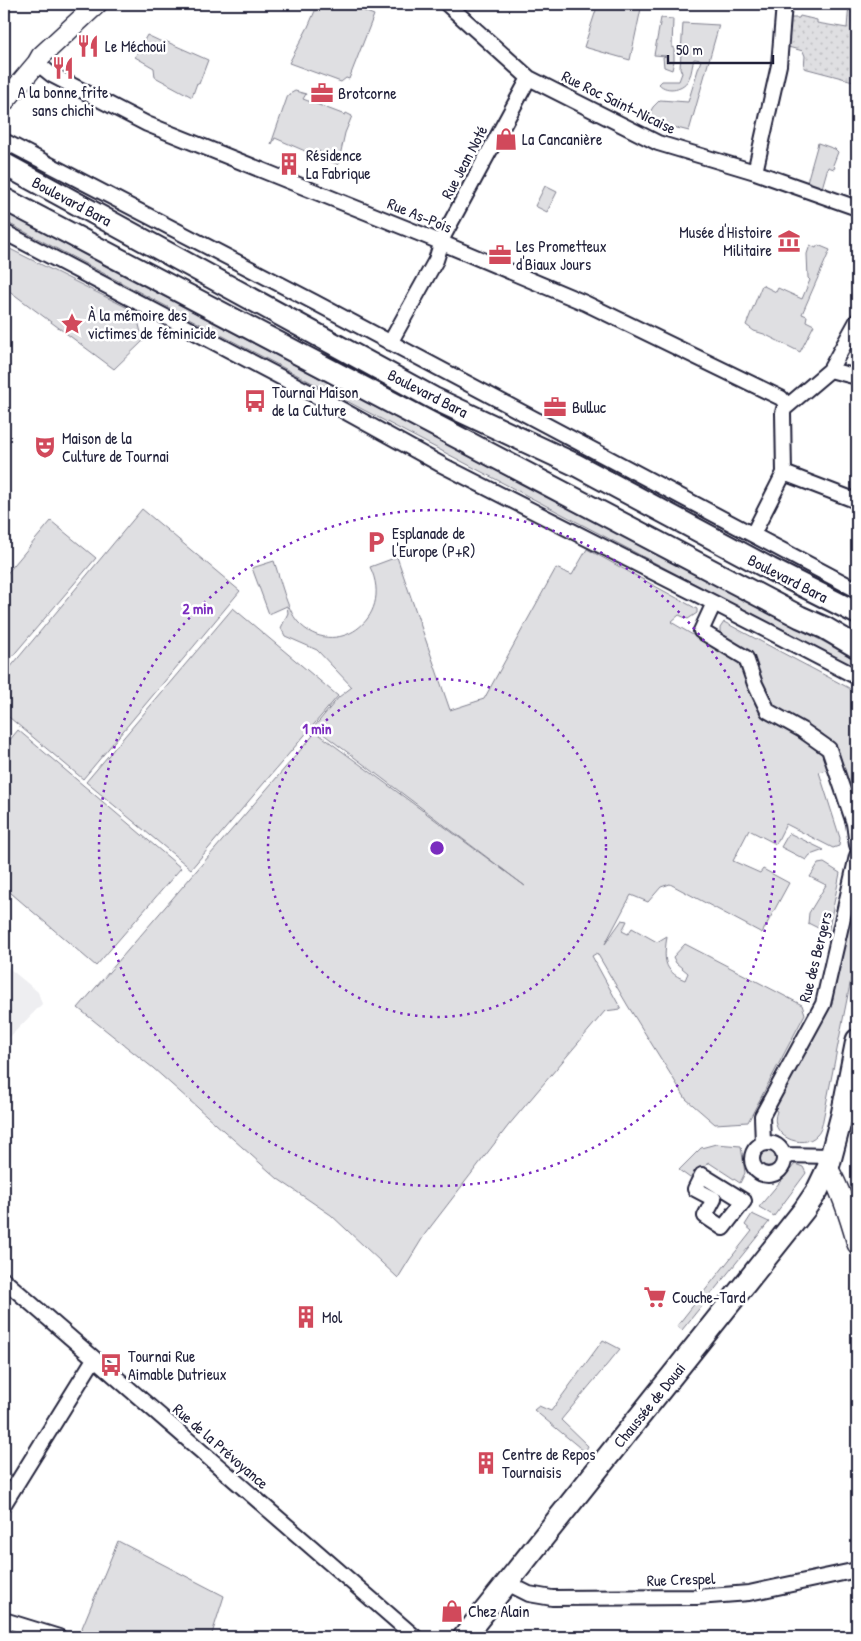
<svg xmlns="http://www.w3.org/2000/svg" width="861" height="1641" viewBox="0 0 861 1641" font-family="'Patrick Hand',sans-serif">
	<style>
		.built { fill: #eeeef1 }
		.green { fill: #dfdfe2; stroke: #80808e }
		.park { fill: url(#park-dots); stroke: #80808e }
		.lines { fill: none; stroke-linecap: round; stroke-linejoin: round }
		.street-casing { stroke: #22223b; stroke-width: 18 }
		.secondary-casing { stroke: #22223b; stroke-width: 22 }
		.primary-casing { stroke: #22223b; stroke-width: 25 }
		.street { stroke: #fff; stroke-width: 14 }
		.secondary { stroke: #fff; stroke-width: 19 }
		.primary { stroke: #fff; stroke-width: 21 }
		.ring { fill: none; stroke: #7b2cbf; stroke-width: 2.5; stroke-dasharray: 2.5 5 }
		.labels { text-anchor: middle; stroke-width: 5; stroke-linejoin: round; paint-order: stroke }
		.poi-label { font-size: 16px; fill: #22223b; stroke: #fff; text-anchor: start }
		.street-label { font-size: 16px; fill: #22223b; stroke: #fff }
		.centre { fill: #7b2cbf; stroke: #fff; stroke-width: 2.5 }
		.ring-label { font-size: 15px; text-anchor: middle; font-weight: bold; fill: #7b2cbf; stroke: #fff; stroke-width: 5; stroke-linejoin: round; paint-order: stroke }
	</style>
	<defs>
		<pattern id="park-dots" width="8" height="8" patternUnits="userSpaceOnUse" patternTransform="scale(1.25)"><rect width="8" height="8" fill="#dfdfe2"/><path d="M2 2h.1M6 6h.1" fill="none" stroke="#bfbfc3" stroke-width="1.8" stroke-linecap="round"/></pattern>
	</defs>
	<rect width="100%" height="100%" fill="#fff"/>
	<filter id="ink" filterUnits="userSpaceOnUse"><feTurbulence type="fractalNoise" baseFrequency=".02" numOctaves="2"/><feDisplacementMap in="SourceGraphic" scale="10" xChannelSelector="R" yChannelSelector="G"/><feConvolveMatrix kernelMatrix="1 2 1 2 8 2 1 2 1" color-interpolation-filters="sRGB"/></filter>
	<g filter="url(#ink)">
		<path class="built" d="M4,964L38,992L42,1004L4,1043Z"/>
		<path class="green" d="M318,4H367L364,11L374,15L349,79L346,78L341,82L289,63L308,27Z
			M598,4H642L630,60L584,47Z
			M661,18L673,19L672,48L674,47V61L672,70L664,67L663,57L666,56L654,55Z
			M683,23L719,25L689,131L669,126L648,116L653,107L660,100L688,102L701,60L694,59C692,65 692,73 689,78C685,89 667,93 659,84L662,81H679L682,73L680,68Z
			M147,35L164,43L165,41L208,60L199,84L197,83L192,97L155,77L154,68L135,57Z
			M295,91L306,94L303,99L345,115L346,113L352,116L345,133L338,165L321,157L323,153L316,150L312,154L275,138L272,144H271L288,95Z
			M818,143L835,149L838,152L833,165L835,167L834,169L828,167L822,188L807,182Z
			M545,186L557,192L547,212L535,206Z
			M4,211L107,267L826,643L857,661V669L4,221Z
			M810,245L816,248L818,245L830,250L802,314L807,316L806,321L814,325L800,352L764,334L754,331L746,325L762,285L776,292L778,288L802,299L810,280L808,278L807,254Z
			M4,246L136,312L143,341L114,369L4,287Z
			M142,509L240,591L83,779L4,713V675Z
			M51,521L96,558L5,665L4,577Z
			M587,549L697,609V613L688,619L679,615L671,622L740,663L755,704L764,718L799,736L824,753L831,769L819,772L840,838L839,846L833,848L786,824L776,844L749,830L733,861L760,873L763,869L789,883L762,933L670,884L661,887L648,902L631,895L605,944L622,920L627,921L622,931L628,934L632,928L657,942L667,936C664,958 662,971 685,980L688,973L676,963L673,957L685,944L802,1005L805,1014L748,1122L715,1124L686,1099L628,1006L597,953L592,956L621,1009L605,1011L508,1126L425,1234L398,1278L331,1215L278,1179L153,1068L78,1008L316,732L525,886L314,727L339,697L352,687L317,650L285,636L281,628L288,613L287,606L269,614L252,568L274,561C280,578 287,610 298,622C333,661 396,620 370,567L397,557L450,710L484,699L556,568L572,575Z
			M233,608L338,696L191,869L86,782Z
			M724,622L849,688L857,699V811L839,753L833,743L820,732L770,704L764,692L754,659L749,652L726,638L720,633V628Z
			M18,730L181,868L96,966L4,887V747Z
			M789,833L824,850L810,855L806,860L781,847Z
			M824,863L840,873L828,933L808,923L809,913L826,885L810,877L818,864Z
			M857,874V949L823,1120C822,1125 821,1131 817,1135C803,1151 767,1136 777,1111L774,1109L825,1013Z
			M716,1144L741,1146L745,1173L740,1183L708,1162L697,1183L679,1170L701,1148Z
			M760 1158a8 8 0 1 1 16 0a8 8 0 1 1-16 0Z
			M795,1164L803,1167L806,1173L774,1216L759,1207Z
			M752,1214L769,1222L682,1330L677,1326L752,1231L745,1225Z
			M603,1340L620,1349L561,1420L588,1446L585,1452L534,1410L539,1406L551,1411Z
			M118,1541L224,1596L211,1637H86L79,1635Z"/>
		<path class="park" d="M849,4H857V82L804,68L805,56L803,51L788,47L789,18H799L800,16L817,20V23L847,28Z"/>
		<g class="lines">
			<defs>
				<path id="street" d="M447,4L529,78L658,143L755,172L857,208
					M37,63L52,75L147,124L428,237L585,303L781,398L787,405
					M4,141L314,302L857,590
					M755,172L779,65L784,4
					M4,232L326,401L442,465L714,603L857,677
					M390,343L436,260L444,235L529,78
					M830,370L857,377
					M784,473L857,501
					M753,534L784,473L783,413L784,409L830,370L857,321
					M714,603L701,631L746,658L755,684L768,711L802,730L829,749L854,823L857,845
					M752 1159a16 16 0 1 1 32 0a16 16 0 1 1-32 0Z
					M763,1144L762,1116L823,1004L857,856
					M784,1155L831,1156
					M702,1175L744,1201L723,1228L705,1216L714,1199L695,1189Z
					M4,1280L415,1637
					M4,1504L94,1359
					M507,1583L529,1594L552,1598L697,1597L749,1593L857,1570
					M4,1620L59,1637"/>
				<path id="secondary" d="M4,102L37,63L41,56L97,4
					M828,1168C842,1192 850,1218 857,1244"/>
				<path id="primary" d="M4,164L433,398L576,465L770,569L857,613
					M4,199L800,617L825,628L857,647
					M464,1637L804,1210L817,1191L828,1168L842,1115L857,1040"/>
			</defs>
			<use href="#street" class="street-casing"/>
			<use href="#secondary" class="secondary-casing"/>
			<use href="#primary" class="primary-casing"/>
			<use href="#street" class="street"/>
			<use href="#secondary" class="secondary"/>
			<use href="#primary" class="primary"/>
		</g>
	</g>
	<g class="ring">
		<circle cx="437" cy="848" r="169"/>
		<circle cx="437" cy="848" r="338"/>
	</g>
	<defs>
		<symbol id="restaurant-bare" viewBox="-9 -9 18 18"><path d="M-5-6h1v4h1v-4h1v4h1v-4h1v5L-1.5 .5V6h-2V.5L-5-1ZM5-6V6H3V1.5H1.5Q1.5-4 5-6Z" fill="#d1495b" stroke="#fff" stroke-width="2.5" paint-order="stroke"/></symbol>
		<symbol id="office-bare" viewBox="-9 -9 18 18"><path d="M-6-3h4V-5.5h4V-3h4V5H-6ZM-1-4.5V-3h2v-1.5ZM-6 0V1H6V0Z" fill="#d1495b" stroke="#fff" stroke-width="2.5" paint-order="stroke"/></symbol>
		<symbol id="shop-bare" viewBox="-9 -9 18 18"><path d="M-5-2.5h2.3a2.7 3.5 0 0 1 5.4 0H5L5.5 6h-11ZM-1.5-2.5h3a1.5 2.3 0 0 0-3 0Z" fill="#d1495b" stroke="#fff" stroke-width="2.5" paint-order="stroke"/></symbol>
		<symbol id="building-bare" viewBox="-9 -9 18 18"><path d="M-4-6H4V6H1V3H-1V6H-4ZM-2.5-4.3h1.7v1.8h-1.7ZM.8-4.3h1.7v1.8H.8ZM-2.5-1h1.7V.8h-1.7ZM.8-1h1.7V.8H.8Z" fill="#d1495b" stroke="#fff" stroke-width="2.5" paint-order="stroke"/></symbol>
		<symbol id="museum-bare" viewBox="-9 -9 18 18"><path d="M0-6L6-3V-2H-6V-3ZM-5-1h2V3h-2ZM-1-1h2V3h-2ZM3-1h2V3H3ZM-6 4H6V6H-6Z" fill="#d1495b" stroke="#fff" stroke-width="2.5" paint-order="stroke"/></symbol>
		<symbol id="sight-bare" viewBox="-9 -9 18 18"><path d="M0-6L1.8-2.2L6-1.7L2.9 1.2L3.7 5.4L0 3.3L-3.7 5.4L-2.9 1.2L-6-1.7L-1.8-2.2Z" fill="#d1495b" stroke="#fff" stroke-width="2.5" paint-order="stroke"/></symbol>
		<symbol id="bus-bare" viewBox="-9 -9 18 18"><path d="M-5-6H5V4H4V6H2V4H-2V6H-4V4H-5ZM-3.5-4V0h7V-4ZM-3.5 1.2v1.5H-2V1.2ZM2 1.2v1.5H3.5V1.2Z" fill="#d1495b" stroke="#fff" stroke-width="2.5" paint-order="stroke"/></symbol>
		<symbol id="theatre-bare" viewBox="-9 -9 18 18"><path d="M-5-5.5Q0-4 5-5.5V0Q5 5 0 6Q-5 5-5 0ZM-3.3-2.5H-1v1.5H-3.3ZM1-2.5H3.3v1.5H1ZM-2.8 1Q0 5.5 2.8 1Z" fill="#d1495b" stroke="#fff" stroke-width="2.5" paint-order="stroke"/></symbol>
		<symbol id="parking-bare" viewBox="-9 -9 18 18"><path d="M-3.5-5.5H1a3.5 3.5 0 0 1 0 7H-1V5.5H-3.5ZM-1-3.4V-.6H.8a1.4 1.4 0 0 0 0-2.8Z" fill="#d1495b" stroke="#fff" stroke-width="2.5" paint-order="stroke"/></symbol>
		<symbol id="supermarket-bare" viewBox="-9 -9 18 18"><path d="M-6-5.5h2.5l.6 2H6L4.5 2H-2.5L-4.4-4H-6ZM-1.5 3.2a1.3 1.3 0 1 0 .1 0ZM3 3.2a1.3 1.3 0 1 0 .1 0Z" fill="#d1495b" stroke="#fff" stroke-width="2.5" paint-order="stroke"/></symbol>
	</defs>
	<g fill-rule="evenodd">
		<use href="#restaurant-bare" x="72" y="30" width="32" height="32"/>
		<use href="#restaurant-bare" x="47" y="52" width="32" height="32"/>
		<use href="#office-bare" x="306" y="77" width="32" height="32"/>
		<use href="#shop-bare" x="490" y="123" width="32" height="32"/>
		<use href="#building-bare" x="273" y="148" width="32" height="32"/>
		<use href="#museum-bare" x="773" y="225" width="32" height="32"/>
		<use href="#office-bare" x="484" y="239" width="32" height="32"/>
		<use href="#sight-bare" x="56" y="308" width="32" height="32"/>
		<use href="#bus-bare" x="239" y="385" width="32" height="32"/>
		<use href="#office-bare" x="539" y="391" width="32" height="32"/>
		<use href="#theatre-bare" x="29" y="431" width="32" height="32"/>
		<use href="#parking-bare" x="360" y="526" width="32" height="32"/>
		<use href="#supermarket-bare" x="639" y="1281" width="32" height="32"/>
		<use href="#building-bare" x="290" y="1301" width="32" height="32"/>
		<use href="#bus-bare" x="95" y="1349" width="32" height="32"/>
		<use href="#building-bare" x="470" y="1447" width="32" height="32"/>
		<use href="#shop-bare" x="436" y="1595" width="32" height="32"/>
	</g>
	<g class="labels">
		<g class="poi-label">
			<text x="105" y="52">Le Méchoui</text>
			<text x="63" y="98" text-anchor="middle">A la bonne frite<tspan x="63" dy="18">sans chichi</tspan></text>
			<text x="338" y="99">Brotcorne</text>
			<text x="522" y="145">La Cancanière</text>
			<text x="306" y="161">Résidence<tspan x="306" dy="18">La Fabrique</tspan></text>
			<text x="772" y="238" text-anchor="end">Musée d'Histoire<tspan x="772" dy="18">Militaire</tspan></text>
			<text x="516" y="252">Les Prometteux<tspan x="516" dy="18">d'Biaux Jours</tspan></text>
			<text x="88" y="321">À la mémoire des<tspan x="88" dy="18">victimes de féminicide</tspan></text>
			<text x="272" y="398">Tournai Maison<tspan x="272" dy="18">de la Culture</tspan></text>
			<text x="572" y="413">Bulluc</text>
			<text x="62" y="444">Maison de la<tspan x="62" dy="18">Culture de Tournai</tspan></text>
			<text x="392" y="539">Esplanade de<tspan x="392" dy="18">l'Europe (P+R)</tspan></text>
			<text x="672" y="1303">Couche-Tard</text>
			<text x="322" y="1323">Mol</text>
			<text x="128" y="1362">Tournai Rue<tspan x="128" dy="18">Aimable Dutrieux</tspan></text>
			<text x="502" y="1460">Centre de Repos<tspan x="502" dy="18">Tournaisis</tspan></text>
			<text x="468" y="1617">Chez Alain</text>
		</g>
		<g class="street-label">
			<text transform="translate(619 102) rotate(26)" y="6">Rue Roc Saint-Nicaise</text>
			<text transform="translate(464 162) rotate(-62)" y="6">Rue Jean Noté</text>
			<text transform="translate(72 201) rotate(28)" y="6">Boulevard Bara</text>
			<text transform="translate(420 215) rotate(22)" y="6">Rue As-Pois</text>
			<text transform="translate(428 393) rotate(27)" y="6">Boulevard Bara</text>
			<text transform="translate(788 578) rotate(27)" y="6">Boulevard Bara</text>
			<text transform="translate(815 957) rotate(-76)" y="6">Rue des Bergers</text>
			<text transform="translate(649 1405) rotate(-51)" y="6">Chaussée de Douai</text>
			<text transform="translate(221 1446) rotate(41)" y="6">Rue de la Prévoyance</text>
			<text transform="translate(681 1579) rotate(-2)" y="6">Rue Crespel</text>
		</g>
	</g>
	<circle cx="437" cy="848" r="8" class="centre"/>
	<g class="ring-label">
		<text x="198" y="614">2 min</text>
		<text x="317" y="734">1 min</text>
	</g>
	<rect width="861" height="1641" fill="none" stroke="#fff" stroke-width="20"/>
	<rect x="10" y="10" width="841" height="1621" fill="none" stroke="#22223b" stroke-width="2" filter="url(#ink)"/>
	<path d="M668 55v8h105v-8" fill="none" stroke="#22223b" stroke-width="2.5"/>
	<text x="676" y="55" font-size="15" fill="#22223b" stroke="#ffffff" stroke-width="4" paint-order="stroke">50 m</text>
</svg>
